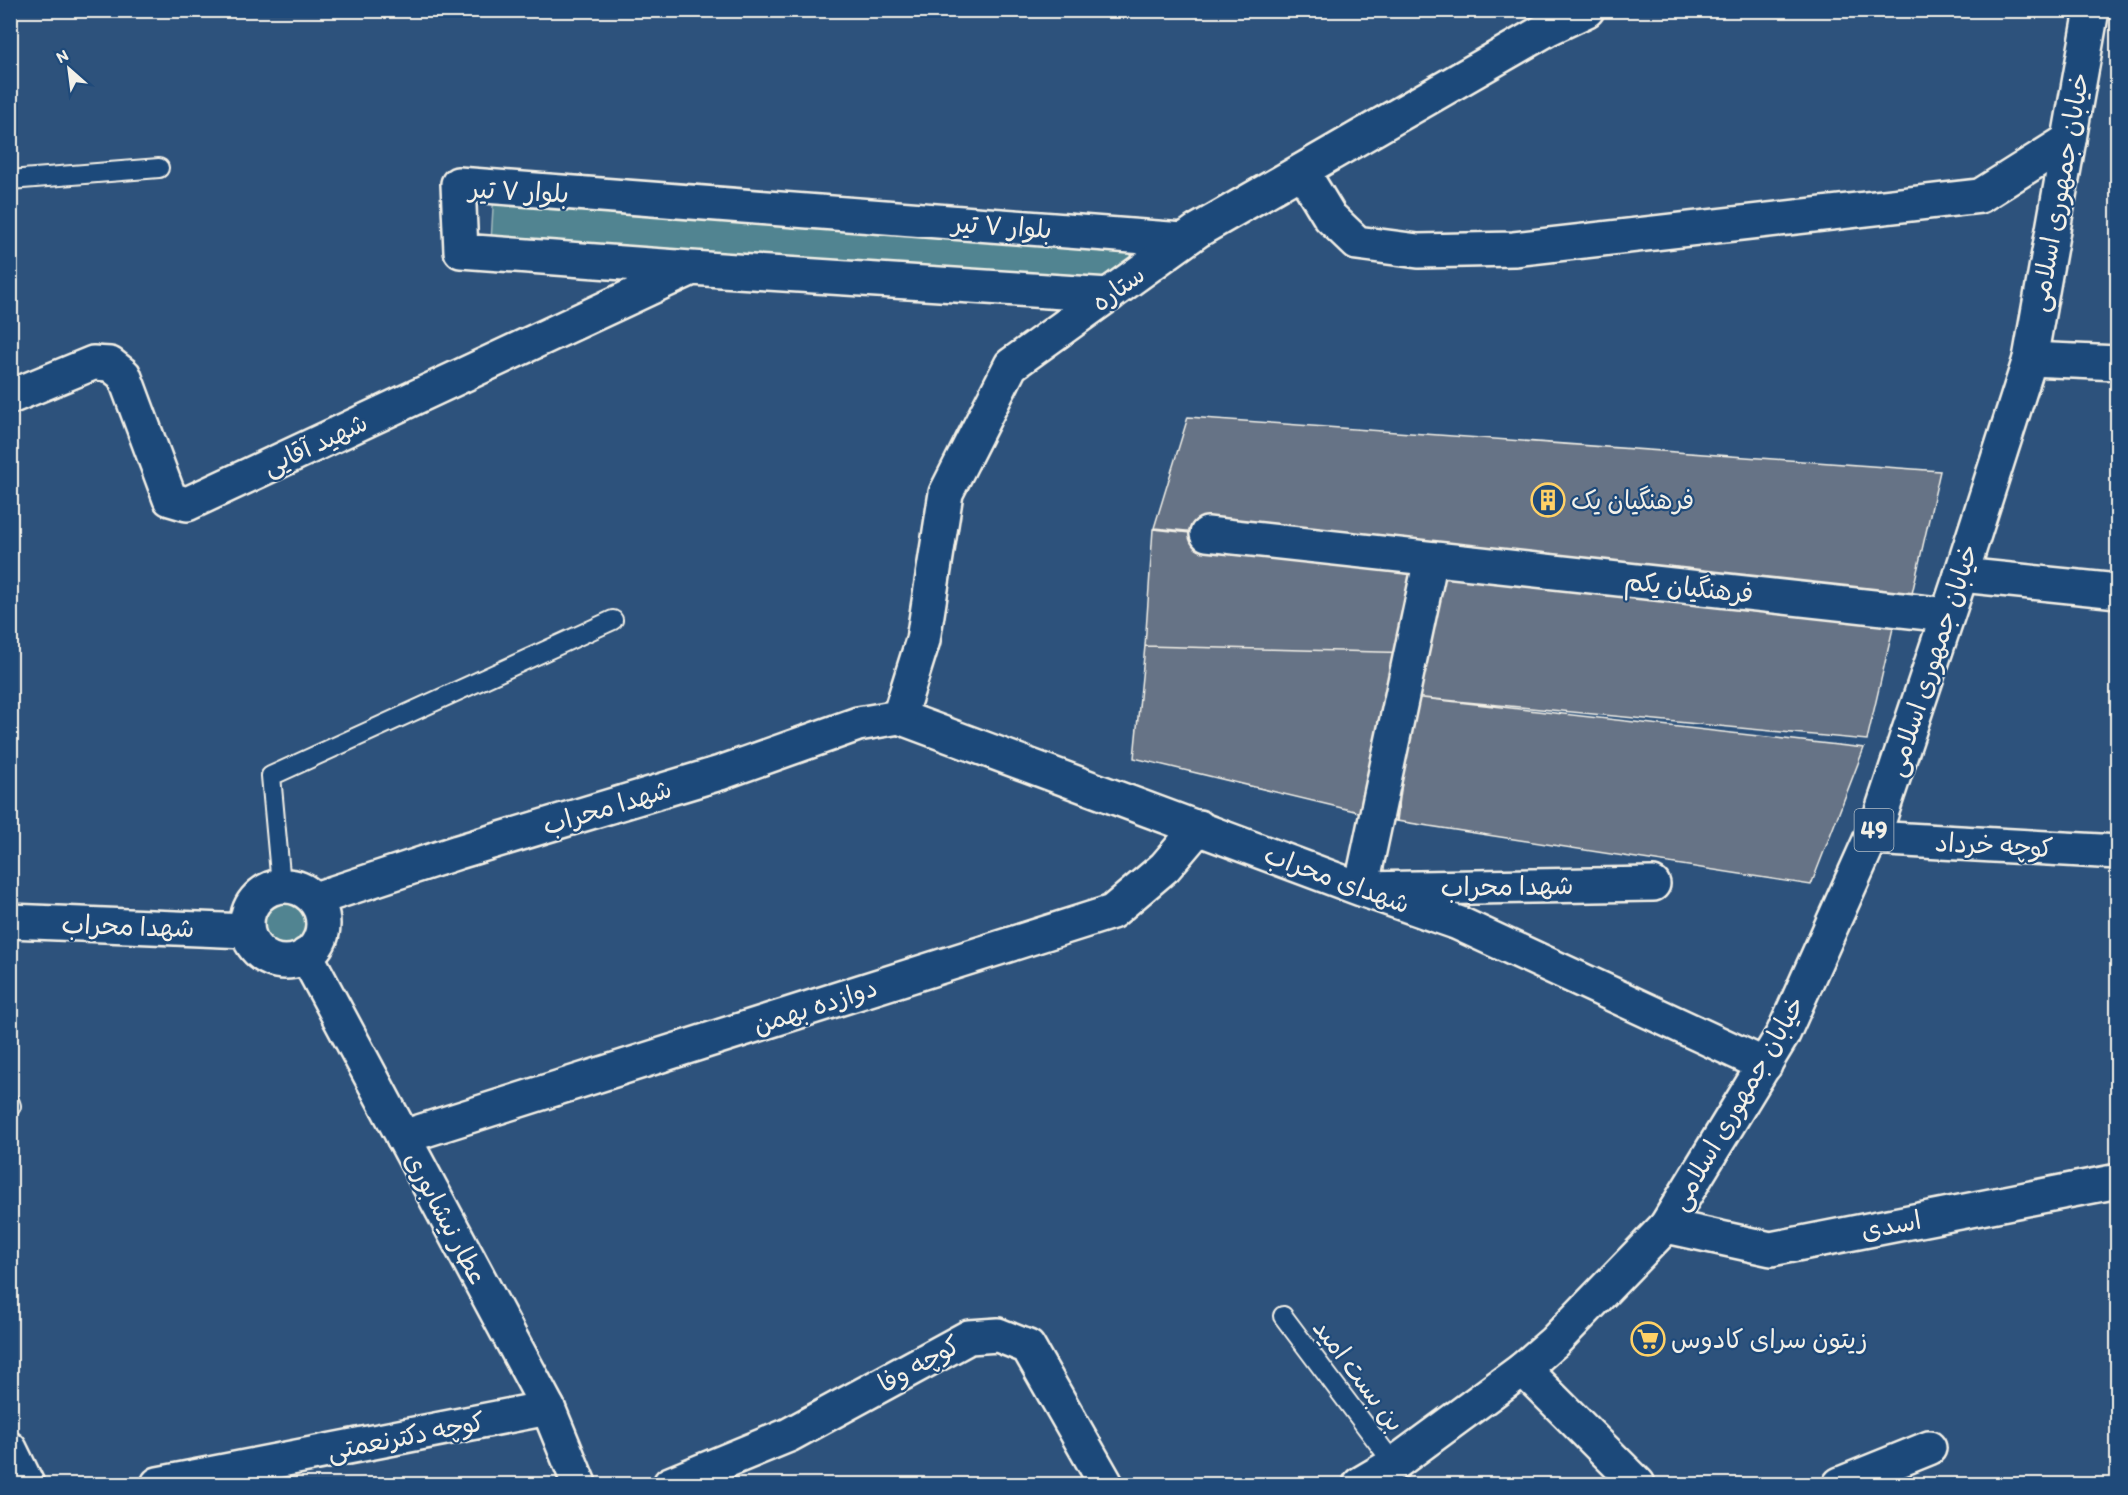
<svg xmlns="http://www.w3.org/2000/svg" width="2128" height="1495" viewBox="0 0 2128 1495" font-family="Itim,'Playpen Sans Arabic',sans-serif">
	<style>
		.green { fill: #518491; stroke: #a2babc; stroke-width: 1.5 }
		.building { fill: #667386; stroke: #f4f1e8; stroke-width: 1.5 }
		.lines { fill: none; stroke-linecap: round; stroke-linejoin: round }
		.lane-casing { stroke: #f4f1e8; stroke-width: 22 }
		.street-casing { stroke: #f4f1e8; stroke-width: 38 }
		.secondary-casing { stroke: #f4f1e8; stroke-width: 38 }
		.primary-casing { stroke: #f4f1e8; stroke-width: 38 }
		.lane { stroke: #1f4a7a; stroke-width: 18 }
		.street { stroke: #1f4a7a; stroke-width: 33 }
		.secondary { stroke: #1f4a7a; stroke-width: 33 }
		.primary { stroke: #1f4a7a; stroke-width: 33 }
		.labels { text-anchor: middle; stroke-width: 4.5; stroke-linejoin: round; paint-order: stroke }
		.shield { fill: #1f4a7a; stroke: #b4bfc7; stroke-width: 1.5 }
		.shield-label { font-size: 24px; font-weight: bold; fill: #f4f1e8 }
		.street-label { font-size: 26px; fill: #f4f1e8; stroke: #1f4a7a }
		.poi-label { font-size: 26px; fill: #f4f1e8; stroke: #1f4a7a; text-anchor: start }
	</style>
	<rect width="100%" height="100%" fill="#2d527c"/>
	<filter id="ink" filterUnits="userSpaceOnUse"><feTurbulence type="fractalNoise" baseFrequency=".0167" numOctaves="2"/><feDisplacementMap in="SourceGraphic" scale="12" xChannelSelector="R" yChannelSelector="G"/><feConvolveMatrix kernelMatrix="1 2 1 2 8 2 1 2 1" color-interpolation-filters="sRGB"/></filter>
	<g filter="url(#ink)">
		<path class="green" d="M494,191L1183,241L1120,286L491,242Z
			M248 923a37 37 0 1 1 74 0a37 37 0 1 1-74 0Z"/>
		<path class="building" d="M1188,417L1940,471L1911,598L1154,528Z
			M1153,529L1431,559L1418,653L1145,646Z
			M1431,559L1894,624L1867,740L1413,697Z
			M1145,646L1418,653L1396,821L1134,758Z
			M1413,697L1864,748L1811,885L1397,821Z"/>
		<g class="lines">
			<defs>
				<path id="lane" d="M10,180L159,168
					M281,885L271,776L613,620
					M10,1103L11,1106
					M1283,1316L1394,1464"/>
				<path id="street" d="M1302,171L1330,217L1357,243L1418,251L1514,249L1980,196L2069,140
					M1109,295L691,268L461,251L458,184L1183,240
					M10,397L93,363L110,364L124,375L170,499L187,504L690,269
					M1207,534L1947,615
					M1431,559L1361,889L1653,884
					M1961,575L2118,591
					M899,717L1361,889L1458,923L1765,1065
					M1871,838L2118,852
					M403,1137L1112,912L1165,867L1199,827
					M1666,1226L1771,1249L2118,1181
					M1523,1369L1638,1484
					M10,1449L27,1484
					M158,1484L548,1408
					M670,1484L789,1435L969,1337L998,1335L1028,1347L1106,1484
					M1840,1484L1929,1448"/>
				<path id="secondary" d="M2030,359L2118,363
					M247 924a38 38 0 1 1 76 0a38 38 0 1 1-76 0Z
					M315,899L458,852L720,773L858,724L899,717L923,640L946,493L1011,365L1197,231L1549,28L1587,10
					M10,921L246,931
					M306,955L548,1408L579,1484"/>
				<path id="primary" d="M1360,1484L1394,1464L1523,1369L1554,1342L1666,1226L1783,1034L1879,820L1961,575L2030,359L2092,10"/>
			</defs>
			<use href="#lane" class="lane-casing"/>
			<use href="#street" class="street-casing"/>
			<use href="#secondary" class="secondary-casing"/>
			<use href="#primary" class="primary-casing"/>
			<use href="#lane" class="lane"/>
			<use href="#street" class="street"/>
			<use href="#secondary" class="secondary"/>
			<use href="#primary" class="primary"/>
		</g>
	</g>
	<defs>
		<symbol id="building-ring" viewBox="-11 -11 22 22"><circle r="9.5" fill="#1f4a7a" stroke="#ffd166" stroke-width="1.5"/><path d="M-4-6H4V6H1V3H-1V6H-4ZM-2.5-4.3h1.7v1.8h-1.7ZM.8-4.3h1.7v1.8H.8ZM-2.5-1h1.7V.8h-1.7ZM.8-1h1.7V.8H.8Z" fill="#ffd166"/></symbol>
		<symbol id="supermarket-ring" viewBox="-11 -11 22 22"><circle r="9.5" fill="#1f4a7a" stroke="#ffd166" stroke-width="1.5"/><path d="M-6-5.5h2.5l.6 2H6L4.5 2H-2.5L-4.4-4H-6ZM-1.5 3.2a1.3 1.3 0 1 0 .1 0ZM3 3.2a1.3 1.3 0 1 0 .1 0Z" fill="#ffd166"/></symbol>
	</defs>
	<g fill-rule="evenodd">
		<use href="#building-ring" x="1529" y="481" width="38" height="38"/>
		<use href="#supermarket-ring" x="1629" y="1320" width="38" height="38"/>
	</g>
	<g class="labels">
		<rect class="shield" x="1854.5" y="809" width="39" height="42" rx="4.5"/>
		<g class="shield-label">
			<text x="1874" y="838">49</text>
		</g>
		<g class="street-label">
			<text transform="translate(519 191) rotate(3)" y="9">بلوار ۷ تیر</text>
			<text transform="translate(2059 192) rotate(-80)" y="9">خیابان جمهوری اسلامی</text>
			<text transform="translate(1002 226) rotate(4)" y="9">بلوار ۷ تیر</text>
			<text transform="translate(1118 288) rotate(-36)" y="9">ستاره</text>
			<text transform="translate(315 444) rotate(-25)" y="9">شهید آقایی</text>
			<text transform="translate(1689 587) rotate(6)" y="9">فرهنگیان یکم</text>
			<text transform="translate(1932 660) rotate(-72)" y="9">خیابان جمهوری اسلامی</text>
			<text transform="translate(607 807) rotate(-17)" y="9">شهدا محراب</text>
			<text transform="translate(1994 845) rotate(3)" y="9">کوچه خرداد</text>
			<text transform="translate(1337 879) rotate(20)" y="9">شهدای محراب</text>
			<text transform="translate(1507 886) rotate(-1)" y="9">شهدا محراب</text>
			<text transform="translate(128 926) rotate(2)" y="9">شهدا محراب</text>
			<text transform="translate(815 1006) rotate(-18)" y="9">دوازده بهمن</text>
			<text transform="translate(1737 1103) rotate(-60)" y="9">خیابان جمهوری اسلامی</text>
			<text transform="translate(446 1218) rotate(62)" y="9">عطار نیشابوری</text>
			<text transform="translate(1891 1225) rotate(-11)" y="9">اسدی</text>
			<text transform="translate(919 1364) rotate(-29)" y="9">کوچه وفا</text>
			<text transform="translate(1359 1375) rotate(53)" y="9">بن بست امید</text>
			<text transform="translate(406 1436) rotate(-11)" y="9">کوچه دکترنعمتی</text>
		</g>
		<g class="poi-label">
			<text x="1571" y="509">فرهنگیان یک</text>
			<text x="1671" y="1348">زیتون سرای کادوس</text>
		</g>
	</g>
	<rect width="2128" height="1495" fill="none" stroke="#1f4a7a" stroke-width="36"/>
	<rect x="18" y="18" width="2092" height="1459" fill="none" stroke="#f4f1e8" stroke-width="2" filter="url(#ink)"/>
	<g transform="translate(69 69) rotate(332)" stroke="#1f4a7a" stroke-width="4.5" paint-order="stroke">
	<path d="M0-4.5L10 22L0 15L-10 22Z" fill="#f4f1e8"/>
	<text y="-9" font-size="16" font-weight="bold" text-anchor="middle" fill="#f4f1e8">N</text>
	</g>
</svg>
